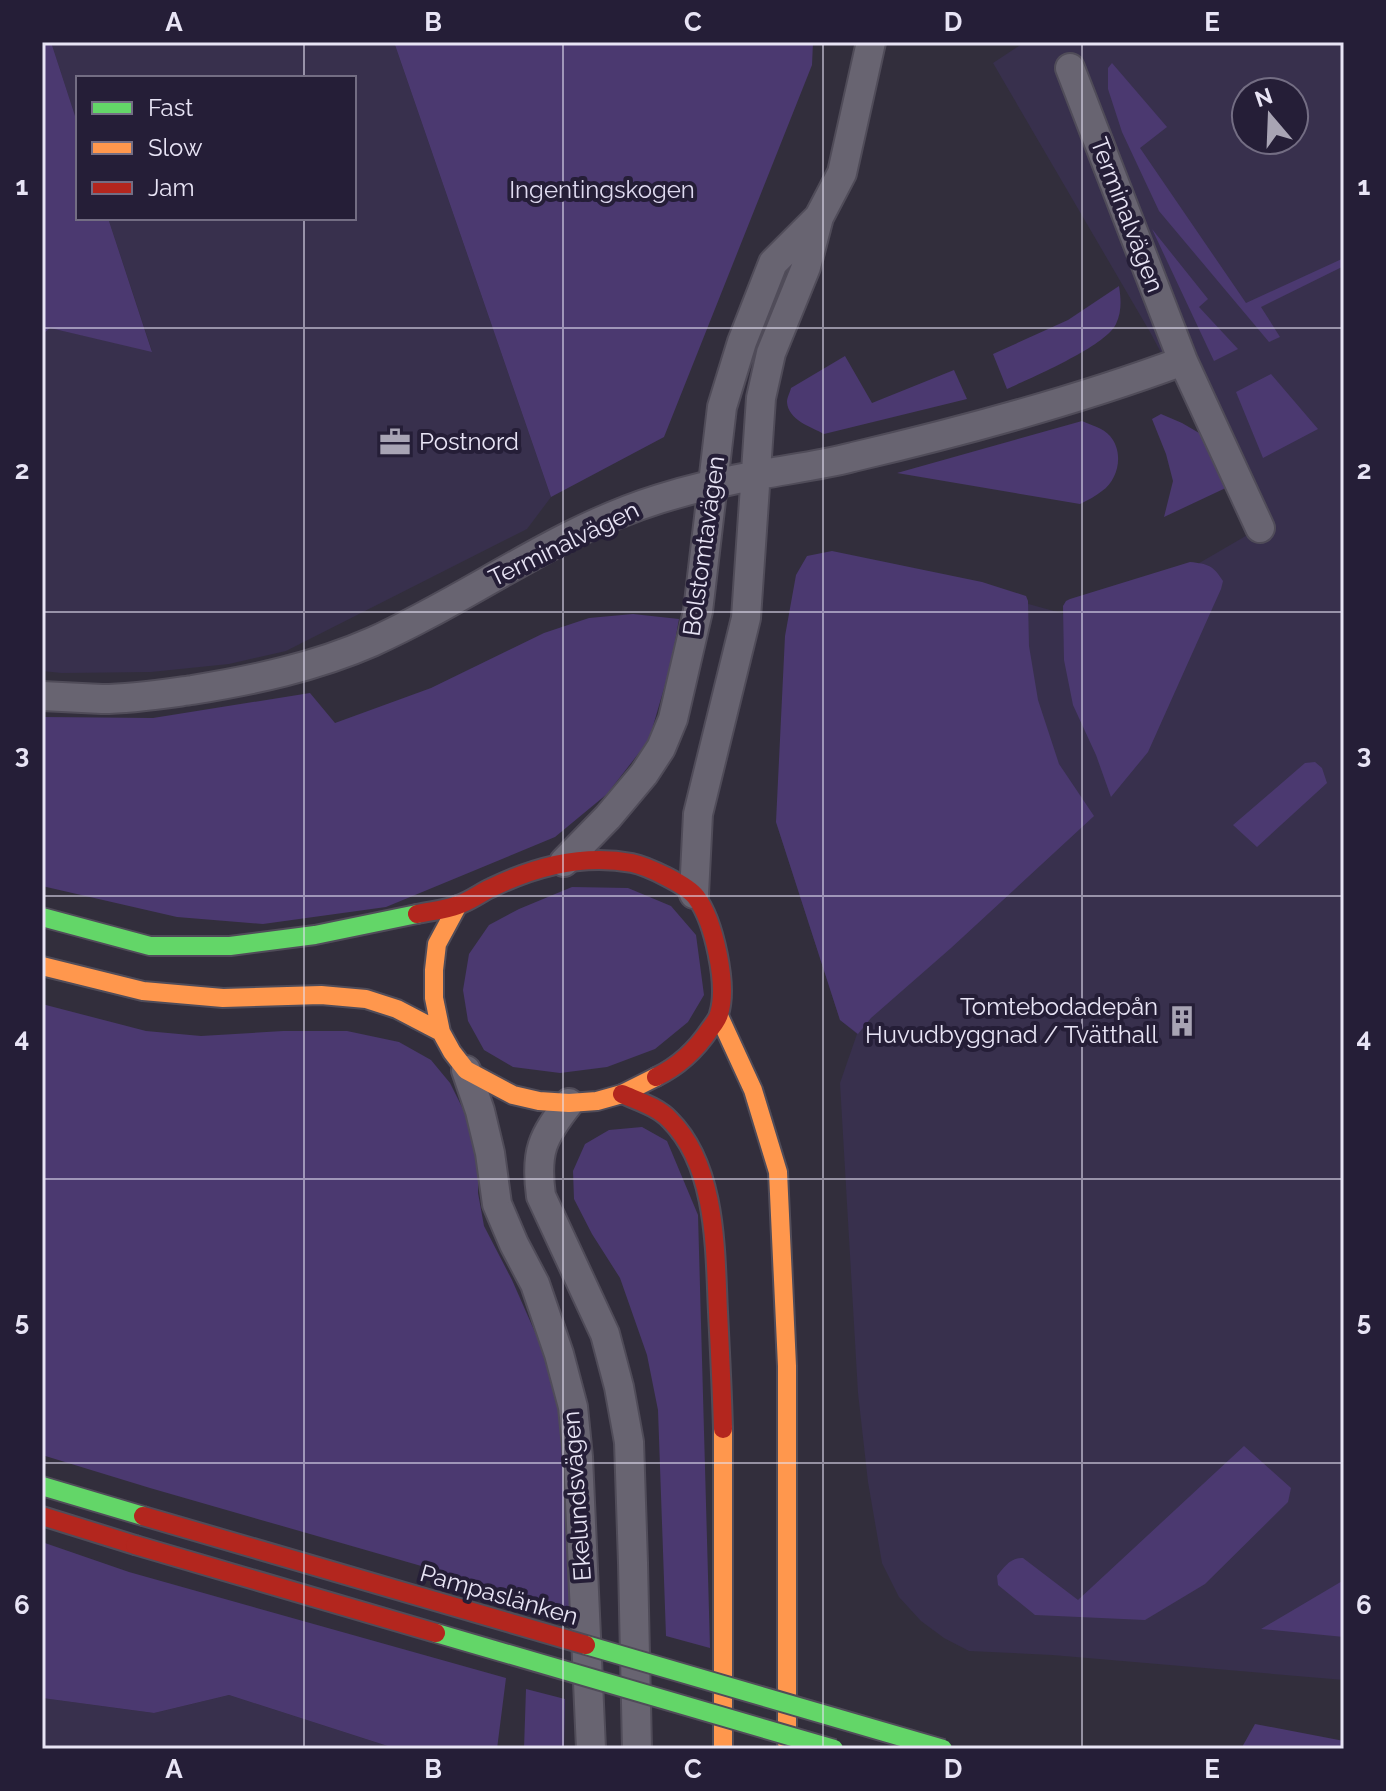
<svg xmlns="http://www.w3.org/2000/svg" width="1386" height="1791" viewBox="0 0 1386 1791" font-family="Raleway,sans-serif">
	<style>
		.built { fill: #38304d; fill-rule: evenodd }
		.green { fill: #4b3970 }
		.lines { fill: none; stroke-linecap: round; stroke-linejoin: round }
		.street-casing { stroke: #504c59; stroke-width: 32 }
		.fast-casing { stroke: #504c59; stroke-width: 22 }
		.slow-casing { stroke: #504c59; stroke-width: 22 }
		.jam-casing { stroke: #504c59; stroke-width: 22 }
		.street { stroke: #686471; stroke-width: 28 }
		.fast { stroke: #63d668; stroke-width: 18 }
		.slow { stroke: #ff974d; stroke-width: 18 }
		.jam { stroke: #b3261e; stroke-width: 18 }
		.fast-bridge-casing { stroke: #504c59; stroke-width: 22; stroke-linecap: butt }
		.jam-bridge-casing { stroke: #504c59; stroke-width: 22; stroke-linecap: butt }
		.fast-bridge { stroke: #63d668; stroke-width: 18 }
		.jam-bridge { stroke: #b3261e; stroke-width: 18 }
		.grid { fill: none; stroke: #e8e4f5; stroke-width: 2; stroke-opacity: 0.55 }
		.labels { text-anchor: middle; stroke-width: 8; stroke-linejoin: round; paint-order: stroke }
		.park-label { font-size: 24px; fill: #dfdaf0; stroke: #251e37 }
		.street-label { font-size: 24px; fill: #e8e4f5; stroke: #251e37 }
		.poi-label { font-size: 24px; fill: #e8e4f5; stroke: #251e37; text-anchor: start }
		.neatline { fill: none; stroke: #e8e4f5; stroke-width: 3 }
		.grid-label { font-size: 26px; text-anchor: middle; font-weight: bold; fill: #e8e4f5 }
	</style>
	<rect width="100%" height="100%" fill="#322e3c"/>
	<path class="built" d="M51,42H394L551,497L527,529L286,651L229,664L151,672L62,673L42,671V335L50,328L152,351L108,218H354V78H78V125Z
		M1025,42H1344V1680L1052,1655L969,1651L944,1638L921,1621L899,1597L882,1563L868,1482L858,1393L840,1083L857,1034L840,1020L776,822L866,559L1068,615L1158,587L1256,530L1150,332L993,63ZM1246,92H1294V140H1246Z
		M229,1695L397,1749H42V1698L154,1713Z"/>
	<path class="green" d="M42,42H51L78,125V218H108L152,352L50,328L42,335Z
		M394,42H813L812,65L664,437L551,497Z
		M1112,63L1167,127L1140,148L1246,303L1344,258V266L1261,307L1280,337L1269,342L1159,211L1122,132L1108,89V68Z
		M1152,229L1208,299L1199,307L1238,349L1214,361Z
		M1119,286C1121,299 1122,311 1116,324C1106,346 1031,378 1007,389L993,354L1068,320Z
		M845,356L872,403L954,370L967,399L824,434C811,427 788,420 787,402C787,397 790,393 791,388Z
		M1271,374L1318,429L1263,458L1236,392Z
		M1161,414L1182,423L1206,437L1232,485L1164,517L1173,481L1166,454L1152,419Z
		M1082,421C1091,425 1103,428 1110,436C1124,452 1119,479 1102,491C1096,496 1088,500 1080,504L897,473Z
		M832,551L982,582L1026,596L1028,601L1029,646L1038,700L1059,764L1094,816L951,948L871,1018L858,1034L840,1020L776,822L785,636L796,575L807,556Z
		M1190,562C1208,564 1213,565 1223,581L1221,589L1148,752L1111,797L1096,755L1073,705L1064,660L1063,606L1066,601L1070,599Z
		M633,614L679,619L671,664L649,740L607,794L555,837L386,907L263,924L177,917L42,886V717L153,718L310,693L335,723L431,688L544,633L589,618Z
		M1315,762L1322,768L1327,783L1257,847L1233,825L1305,763Z
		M572,887L628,888L671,906L696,935L704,995L688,1022L655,1049L607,1067L560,1073L513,1067L484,1050L468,1021L463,990L469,954L489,925L519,909Z
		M42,1004L146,1031L201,1036L283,1031H347L399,1042L431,1060L450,1083L470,1123L479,1159L478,1193L484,1226L512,1280L542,1348L562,1422L571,1609L150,1488L42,1455Z
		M642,1127L667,1141L698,1215L710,1648L666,1636L658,1410L647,1355L620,1278L592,1234L574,1199L573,1171L585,1144L609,1130Z
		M1244,1446L1291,1488L1288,1502L1205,1584L1145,1620L1035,1615L998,1585L997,1576C1004,1567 1011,1557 1023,1558L1078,1600Z
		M42,1542L129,1572L506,1678L497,1749H397L229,1695L154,1713L42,1698Z
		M1344,1580V1637L1261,1629Z
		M526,1689L565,1699L564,1749H524Z
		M1255,1724L1344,1741V1749H1241Z"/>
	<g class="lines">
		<defs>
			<path id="street" d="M1070,68L1183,361L1260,528
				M42,696C62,697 82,698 102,699C132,699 163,694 192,690C254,680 315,667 372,642C470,598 556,531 659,499C691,489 725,481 758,475C790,469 822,465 853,457C964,431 1076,401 1183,361
				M564,862L608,817L644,774L661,748L673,719L698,611L722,407L742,342L773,263L819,217
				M694,894L698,814L746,618L761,398L771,353L806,267L819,217L842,173L871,42
				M466,1070L480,1111L490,1153L497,1204L514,1244L535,1284L559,1354L573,1407L578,1457L591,1749
				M569,1103C542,1137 535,1152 541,1196L605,1334L619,1387L629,1442L633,1563L637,1749"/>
			<path id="fast" d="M42,917L150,946H230L315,935L417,914
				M42,1486L143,1516"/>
			<path id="slow" d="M458,905L437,944L434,970V998L441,1032L452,1052L466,1070L513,1095L539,1101L569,1103L597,1101L622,1094L656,1077
				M42,966L143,991L223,998L321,995L366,999L397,1009L441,1032
				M719,1016L753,1090L778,1172L787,1366V1743
				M723,1749V1429"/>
			<path id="jam" d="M417,914C430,911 445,910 458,905C470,901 480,893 491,888C534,867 584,854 632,863C647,866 687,885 696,897C714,921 728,985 719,1014C718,1019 713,1025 710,1029C696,1050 679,1066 656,1077
				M622,1094C638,1101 658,1107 670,1120C717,1167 715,1250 718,1312C720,1351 722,1390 723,1429
				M42,1516L135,1545"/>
		</defs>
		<use href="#street" class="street-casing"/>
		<use href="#fast" class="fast-casing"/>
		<use href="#slow" class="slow-casing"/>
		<use href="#jam" class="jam-casing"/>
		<use href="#street" class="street"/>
		<use href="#fast" class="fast"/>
		<use href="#slow" class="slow"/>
		<use href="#jam" class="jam"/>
		<defs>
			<path id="fast-bridge" d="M436,1633L834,1749
				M586,1645L943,1749"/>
			<path id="jam-bridge" d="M143,1516L586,1645
				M135,1545L436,1633"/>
		</defs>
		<use href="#fast-bridge" class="fast-bridge-casing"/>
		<use href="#jam-bridge" class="jam-bridge-casing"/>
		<use href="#fast-bridge" class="fast-bridge"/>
		<use href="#jam-bridge" class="jam-bridge"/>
	</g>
	<path class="grid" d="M304,42V78M563,42V1749M823,42V1749M1082,42V1749M304,218V1749M42,328H1344M42,612H1344M42,896H1344M42,1179H1344M42,1463H1344"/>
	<defs>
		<symbol id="office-bare" viewBox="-9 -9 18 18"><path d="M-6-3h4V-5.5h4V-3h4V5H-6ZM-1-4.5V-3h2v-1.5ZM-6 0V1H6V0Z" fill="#a8a4b4" stroke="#251e37" stroke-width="2.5" paint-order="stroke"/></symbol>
		<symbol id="building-bare" viewBox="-9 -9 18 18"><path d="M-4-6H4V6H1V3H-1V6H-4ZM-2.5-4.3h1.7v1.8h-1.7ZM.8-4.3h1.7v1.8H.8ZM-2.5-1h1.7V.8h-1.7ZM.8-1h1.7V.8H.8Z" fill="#a8a4b4" stroke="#251e37" stroke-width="2.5" paint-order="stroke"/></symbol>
	</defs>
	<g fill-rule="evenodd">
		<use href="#office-bare" x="373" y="420" width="44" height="44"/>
		<use href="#building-bare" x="1160" y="999" width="44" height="44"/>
	</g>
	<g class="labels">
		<g class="park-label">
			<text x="602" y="198">Ingentingskogen</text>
		</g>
		<g class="street-label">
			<text transform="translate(1127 215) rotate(69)" y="8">Terminalvägen</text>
			<text transform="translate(564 544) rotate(-26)" y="8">Terminalvägen</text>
			<text transform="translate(704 546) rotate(-82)" y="8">Bolstomtavägen</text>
			<text transform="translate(577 1496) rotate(-94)" y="8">Ekelundsvägen</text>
			<text transform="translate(499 1595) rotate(16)" y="8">Pampaslänken</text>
		</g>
		<g class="poi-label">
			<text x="419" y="450">Postnord</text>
			<text x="1158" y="1015" text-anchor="end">Tomtebodadepån<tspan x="1158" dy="28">Huvudbyggnad / Tvätthall</tspan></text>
		</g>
	</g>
	<rect width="1386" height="1791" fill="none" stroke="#251e37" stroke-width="88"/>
	<rect x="76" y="76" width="280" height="144" fill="#251e37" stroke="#736d83" stroke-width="2"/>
	<rect x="92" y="102" width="40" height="12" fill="#63d668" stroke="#736d83" stroke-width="2"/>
	<text x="148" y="116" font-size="24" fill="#e8e4f5">Fast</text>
	<rect x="92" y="142" width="40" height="12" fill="#ff974d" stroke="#736d83" stroke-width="2"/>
	<text x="148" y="156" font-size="24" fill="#e8e4f5">Slow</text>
	<rect x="92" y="182" width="40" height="12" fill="#b3261e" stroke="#736d83" stroke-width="2"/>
	<text x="148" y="196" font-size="24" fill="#e8e4f5">Jam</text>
	<g transform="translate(1270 116) rotate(341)"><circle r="38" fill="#251e37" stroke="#736d83" stroke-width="2"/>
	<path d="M0-6L14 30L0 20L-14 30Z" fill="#a8a4b4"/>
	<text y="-12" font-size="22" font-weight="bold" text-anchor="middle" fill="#e8e4f5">N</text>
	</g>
	<rect x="44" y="44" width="1298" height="1703" class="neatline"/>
	<g class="grid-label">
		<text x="174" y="31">A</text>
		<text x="433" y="31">B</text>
		<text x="693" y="31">C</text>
		<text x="953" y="31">D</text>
		<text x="1212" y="31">E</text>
		<text x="22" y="195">1</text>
		<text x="1364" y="195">1</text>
		<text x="22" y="479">2</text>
		<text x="1364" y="479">2</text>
		<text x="22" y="763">3</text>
		<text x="1364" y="763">3</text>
		<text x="22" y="1047">4</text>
		<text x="1364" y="1047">4</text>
		<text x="22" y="1330">5</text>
		<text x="1364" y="1330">5</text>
		<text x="22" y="1614">6</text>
		<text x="1364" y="1614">6</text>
		<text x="174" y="1778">A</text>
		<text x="433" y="1778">B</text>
		<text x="693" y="1778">C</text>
		<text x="953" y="1778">D</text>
		<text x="1212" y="1778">E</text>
	</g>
</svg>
